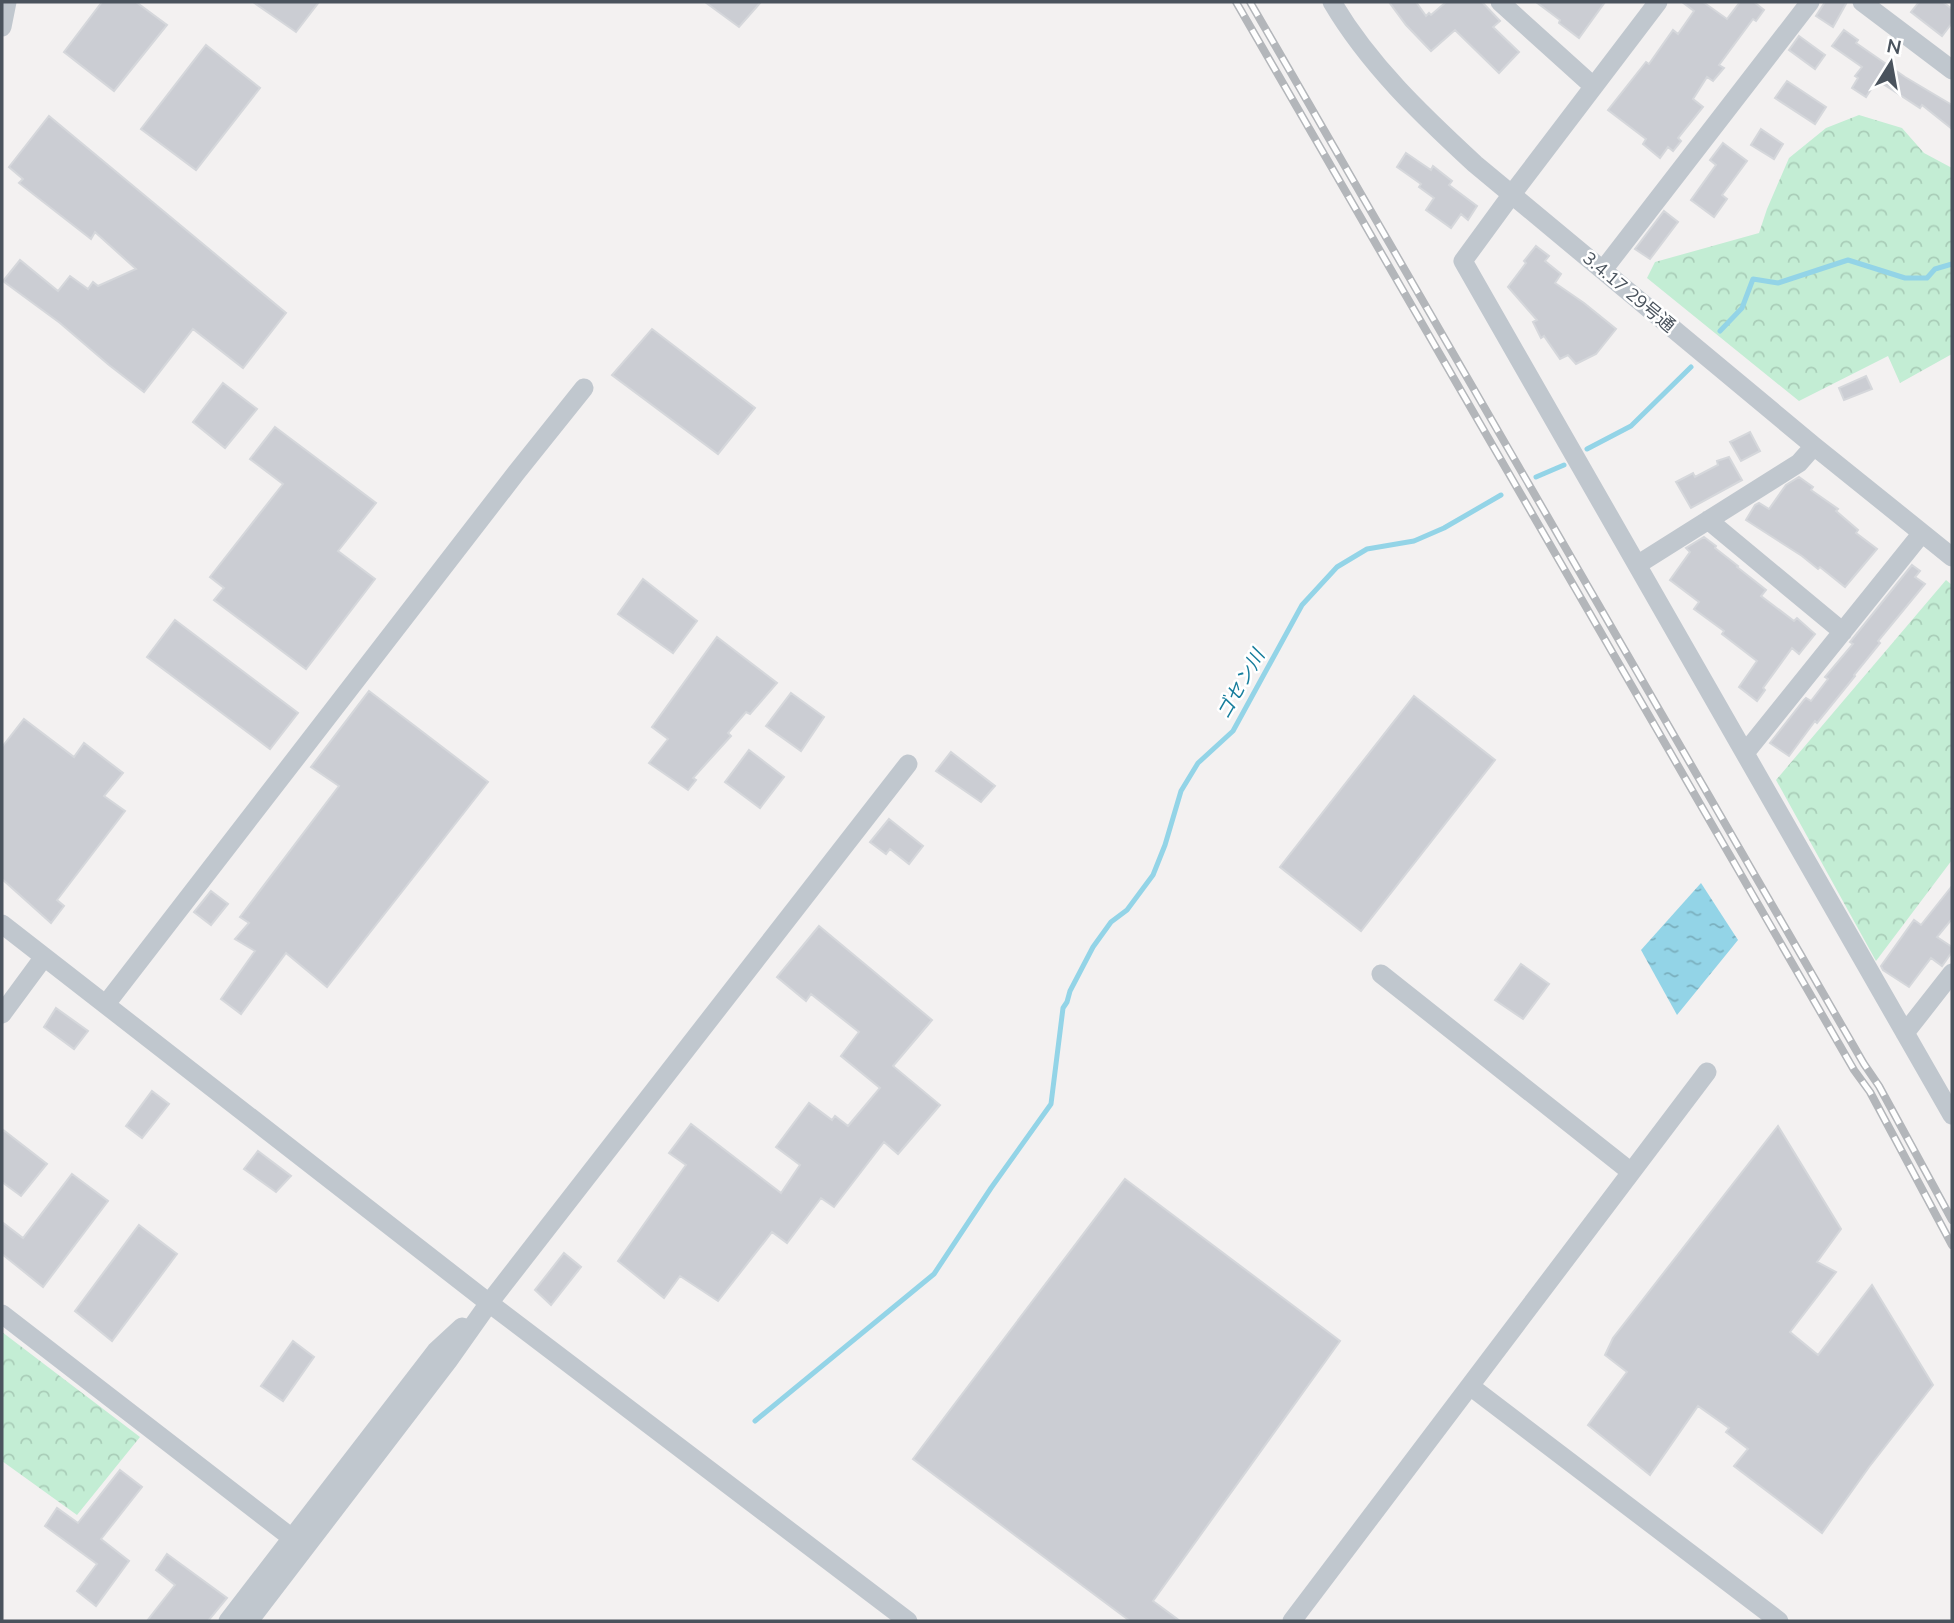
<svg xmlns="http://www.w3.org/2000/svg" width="1954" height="1623" viewBox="0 0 1954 1623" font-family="Mulish,'Noto Sans JP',sans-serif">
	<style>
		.forest { fill: url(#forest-crowns) }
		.water { fill: url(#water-ripples) }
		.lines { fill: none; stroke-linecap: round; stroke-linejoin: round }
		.stream { stroke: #93d4e7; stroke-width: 5 }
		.building { fill: #cbcdd3; stroke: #d5d7db; stroke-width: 2 }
		.minor { stroke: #c0c7ce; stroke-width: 19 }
		.rail-casing { stroke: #b3b6ba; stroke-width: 8 }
		.rail { stroke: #fff; stroke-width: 5; stroke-dasharray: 16; stroke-linecap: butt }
		.labels { text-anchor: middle; stroke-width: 5; stroke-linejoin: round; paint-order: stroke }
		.street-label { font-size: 18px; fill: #4a535d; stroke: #fff }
		.water-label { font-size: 19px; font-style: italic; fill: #167d9c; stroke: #fff }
	</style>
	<defs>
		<pattern id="forest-crowns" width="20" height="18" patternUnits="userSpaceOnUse" patternTransform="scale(1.75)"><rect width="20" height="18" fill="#c3edd4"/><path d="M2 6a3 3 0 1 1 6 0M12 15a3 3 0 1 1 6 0" fill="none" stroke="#a9cdb8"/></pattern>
		<pattern id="water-ripples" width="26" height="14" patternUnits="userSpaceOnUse" patternTransform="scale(1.75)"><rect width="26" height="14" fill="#93d4e7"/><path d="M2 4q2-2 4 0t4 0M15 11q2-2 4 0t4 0" fill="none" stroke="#7aafbe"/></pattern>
	</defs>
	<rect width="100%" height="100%" fill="#f3f1f1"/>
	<path class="forest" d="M1859,115L1902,128L1924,153L1952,168V354L1900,383L1888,356L1799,401L1647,278L1655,262L1759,233L1767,209L1789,158L1826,128Z
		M1946,580L1952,585V860L1876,961L1776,780Z
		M2,1332L140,1437L77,1515L2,1461Z"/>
	<path class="water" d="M1701,883L1738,940L1677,1015L1641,950Z"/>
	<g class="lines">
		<path class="stream" d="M1720,331L1742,308L1753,279L1778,283L1848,260L1905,278H1927L1935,269L1952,264
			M1587,449L1631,426L1691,367
			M1536,477L1564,465
			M755,1421L934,1274L991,1188L1051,1104L1063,1008L1067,1002L1070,991L1093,947L1111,922L1127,910L1153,875L1165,845L1181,791L1198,763L1233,731L1302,605L1337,567L1367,549L1414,541L1444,528L1501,495"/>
	</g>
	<path class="building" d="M102,2H136L167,25L114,91L64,52Z
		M253,2H319L296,32Z
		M705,2H761L739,27Z
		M1389,2H1416L1426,16L1429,13L1431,15L1446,2H1482L1500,21L1493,27L1519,52L1499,73L1455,30L1431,51L1406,25Z
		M1536,2H1605L1579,38L1559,23L1560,20Z
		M1682,2H1703L1727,19L1740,2H1754L1764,10L1756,21L1753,19L1719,65L1724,68L1713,81L1707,77L1693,99L1703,107L1678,138L1681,141L1673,151L1668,147L1660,158L1643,144L1646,139L1608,110L1646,62L1649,64L1673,30L1678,34L1694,11Z
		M1825,2H1847L1833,27L1816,16Z
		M1919,2H1943L1952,9V23L1942,36L1911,12Z
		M1844,30L1858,40L1856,43L1905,77L1952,105V129L1922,105L1920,108L1877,80L1866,97L1852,88L1858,78L1855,76L1862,67L1832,46Z
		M1799,36L1825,55L1815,69L1789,50Z
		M206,45L260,88L196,170L141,129Z
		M1787,81L1826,107L1815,124L1775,98Z
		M49,116L286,313L243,368L193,329L144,392L109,365L60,323L3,281L20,260L58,291L70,276L88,289L93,282L98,286L136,269L95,232L91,239L19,183L23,179L9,167Z
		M1761,129L1783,144L1774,159L1751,145Z
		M1723,143L1747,161L1722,195L1727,199L1714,217L1691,200L1716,165L1710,160Z
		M1406,153L1431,170L1433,166L1452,181L1449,185L1477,206L1468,220L1461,214L1451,228L1426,210L1434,198L1419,187L1421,184L1397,167Z
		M1664,211L1678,222L1650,259L1635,249Z
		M1536,246L1549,256L1545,261L1561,274L1555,283L1584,303L1616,329L1596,354L1576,364L1568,355L1560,359L1544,336L1541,338L1533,322L1537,320L1508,287L1526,263L1524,261Z
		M652,329L755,408L718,454L612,375Z
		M1866,376L1872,389L1844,400L1839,388Z
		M223,383L257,409L225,448L193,422Z
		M275,427L376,503L338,551L375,579L306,669L214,600L224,588L210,577L283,484L250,459Z
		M1750,432L1760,451L1741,461L1730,442Z
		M1729,457L1742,480L1691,508L1676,482L1693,473L1695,477L1718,465L1717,461Z
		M1799,477L1813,487L1811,490L1838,509L1836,511L1858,530L1856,533L1877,549L1845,587L1820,567L1818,569L1802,556L1746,520L1755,505L1759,503L1769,509L1786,485Z
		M1704,537L1716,546L1715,548L1738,566L1737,567L1766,590L1761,596L1794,621L1797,618L1815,634L1799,654L1792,648L1763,688L1765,690L1757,701L1739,687L1757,661L1722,634L1724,631L1694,609L1699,602L1670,580L1690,552L1686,548Z
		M1912,565L1920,571L1915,577L1925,584L1878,641L1880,643L1854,675L1855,676L1817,723L1815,721L1789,756L1770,743L1804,700L1806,698L1811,701L1828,679L1825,677L1853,644L1850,642Z
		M643,579L697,621L673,653L618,614Z
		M175,620L298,713L270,749L147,657Z
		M717,637L777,683L750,714L746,712L728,733L731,736L693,778L696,780L688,790L649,763L668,739L652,727Z
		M369,691L488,782L327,987L286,953L241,1014L221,999L255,951L235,939L249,923L240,917L339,786L311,767Z
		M791,693L824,717L801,751L766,726Z
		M1414,696L1495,760L1361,931L1280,867Z
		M24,719L74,757L84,743L123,773L104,796L125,811L57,900L64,906L51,923L2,879V747Z
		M749,750L784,777L760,808L725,782Z
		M951,752L995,786L981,802L936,771Z
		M889,819L923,846L909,864L890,849L886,854L870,842Z
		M1952,886V919L1937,937L1952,947V952L1942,966L1931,958L1909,987L1883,970L1881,966L1914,920L1921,925Z
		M211,891L228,904L211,925L194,912Z
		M819,926L932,1020L893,1066L940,1105L898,1154L884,1142L834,1207L821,1198L787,1243L772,1232L718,1301L680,1276L664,1298L618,1261L686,1165L669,1153L691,1124L781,1193L800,1165L776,1147L809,1103L832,1120L835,1116L848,1126L880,1088L841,1056L859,1032L811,994L806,1001L777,977Z
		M1521,964L1549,984L1523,1019L1495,1000Z
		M56,1008L88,1031L74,1049L44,1027Z
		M152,1091L169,1104L142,1138L126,1126Z
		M1778,1126L1841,1229L1817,1262L1836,1272L1790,1332L1818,1355L1872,1285L1933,1385L1869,1467L1822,1533L1734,1466L1748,1449L1726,1432L1729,1428L1698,1406L1650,1475L1588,1425L1627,1372L1605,1355L1613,1338Z
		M2,1129L47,1164L21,1196L2,1182Z
		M258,1151L291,1176L276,1192L244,1169Z
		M72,1174L108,1201L43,1287L2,1254V1222L23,1238Z
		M1125,1179L1340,1341L1153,1601L1180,1621H1130L913,1459Z
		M139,1225L177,1254L112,1341L75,1311Z
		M564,1253L581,1267L551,1305L535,1290Z
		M293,1341L314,1357L283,1401L261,1386Z
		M120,1470L142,1487L101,1539L129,1561L96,1606L77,1591L97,1564L45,1526L57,1508L78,1523Z
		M167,1554L227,1598L208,1621H147L175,1585L156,1570Z"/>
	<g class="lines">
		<path class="minor" d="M1332,2C1369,65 1422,115 1475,164L1814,446L1952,557
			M1500,2L1593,86
			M1658,2L1512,194L1463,261L1952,1115
			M1862,2L1952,70
			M2,27L7,2
			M1603,270L1810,2
			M1708,520L1843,632
			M1637,565L1799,463L1814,446
			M1745,753L1922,533
			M2,924L489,1303L908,1621
			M1381,974L1631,1172
			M106,1004L516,473L584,388
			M2,1014L44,957
			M1905,1033L1952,973
			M2,1314L301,1545
			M1470,1386L1779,1621
			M228,1621L436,1351L462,1327
			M249,1621L448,1361L489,1303L908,764
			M1292,1621L1707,1072"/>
		<defs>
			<path id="rail" d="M1236,2L1854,1070L1870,1092L1952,1245
				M1250,2L1864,1064L1879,1086L1952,1220"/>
		</defs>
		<use href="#rail" class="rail-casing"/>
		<use href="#rail" class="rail"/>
	</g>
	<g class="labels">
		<g class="street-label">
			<text transform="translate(1629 292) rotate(40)" y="6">3.4.17 29号通</text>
		</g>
		<g class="water-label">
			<text transform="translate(1240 684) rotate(-60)" y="7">ゴセン川</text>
		</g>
	</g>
	<rect width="1954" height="1623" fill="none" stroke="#4a535d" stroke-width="7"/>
	<g transform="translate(1891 63) rotate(11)" stroke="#ffffff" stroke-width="5" paint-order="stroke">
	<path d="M0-5L12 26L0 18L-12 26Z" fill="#4a535d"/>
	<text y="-10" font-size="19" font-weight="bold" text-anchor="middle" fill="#4a535d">N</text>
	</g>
</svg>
